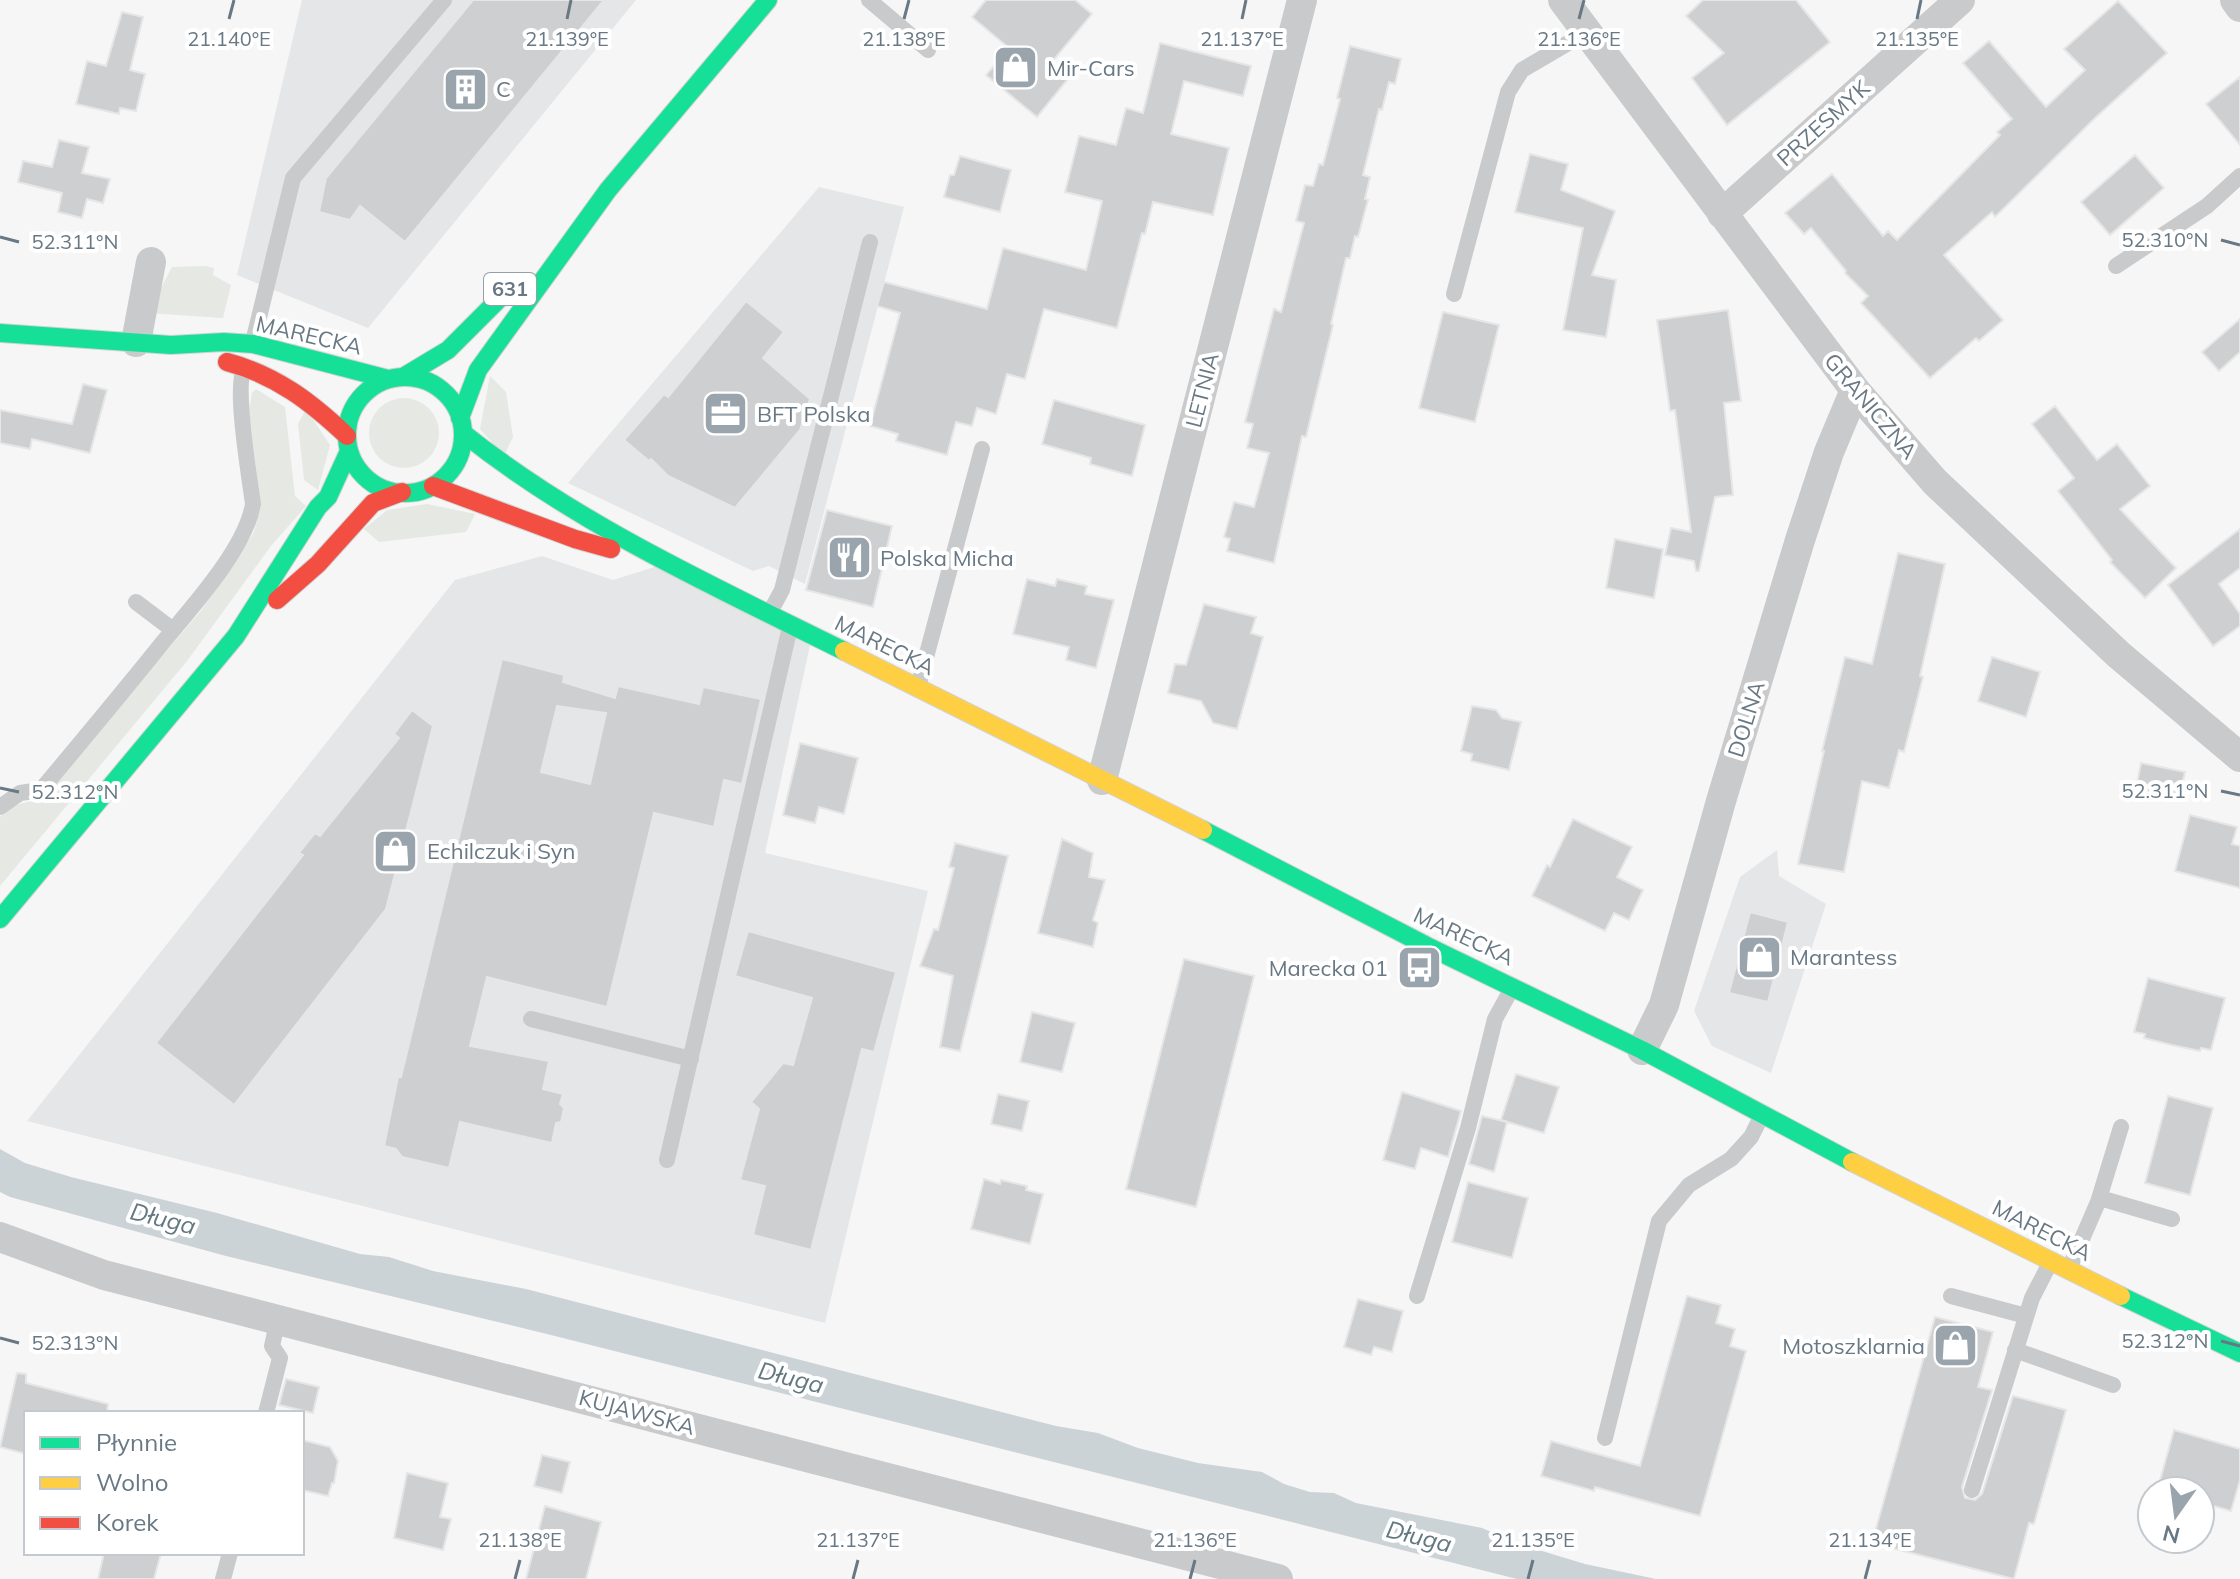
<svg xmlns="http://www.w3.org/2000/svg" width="2240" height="1579" viewBox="0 0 2240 1579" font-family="Mulish,sans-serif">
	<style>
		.built { fill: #e5e6e7 }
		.green { fill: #e5e8e3 }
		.water { fill: #ccd3d6 }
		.building { fill: #cdcfd0; stroke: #e6e6e6; stroke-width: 2; fill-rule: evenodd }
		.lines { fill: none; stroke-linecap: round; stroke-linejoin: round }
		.fast-casing { stroke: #d2d3d4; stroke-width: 20 }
		.slow-casing { stroke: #d2d3d4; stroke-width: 20 }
		.jam-casing { stroke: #d2d3d4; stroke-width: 20 }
		.lane { stroke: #c9cacb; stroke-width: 16 }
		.street { stroke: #c9cacb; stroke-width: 30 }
		.fast { stroke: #16e098; stroke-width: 18 }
		.slow { stroke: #ffcf43; stroke-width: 18 }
		.jam { stroke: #f24e42; stroke-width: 18 }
		.ticks { fill: none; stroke: #687884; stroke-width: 3 }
		.labels { text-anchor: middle; stroke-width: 8; stroke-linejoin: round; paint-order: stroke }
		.shield { fill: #fff; stroke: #95a0a9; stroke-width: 2 }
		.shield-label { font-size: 20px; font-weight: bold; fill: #687884 }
		.poi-label { font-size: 22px; fill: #687884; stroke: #fff; text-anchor: start }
		.street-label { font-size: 22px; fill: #687884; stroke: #fff }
		.water-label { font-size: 24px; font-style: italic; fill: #637880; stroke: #fff }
		.ticks-label { font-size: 20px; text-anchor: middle; fill: #687884; stroke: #fff; stroke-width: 8; stroke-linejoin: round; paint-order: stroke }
	</style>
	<rect width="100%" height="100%" fill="#f6f6f6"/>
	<path class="built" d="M302,0H636L368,328L237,275Z
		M819,187L904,207L805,584L769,566L753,571L568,483Z
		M542,556L613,580L667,563L812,636L765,853L928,891L825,1323L27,1121L455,580Z
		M1777,850L1779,876L1826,904L1771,1073L1712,1046L1694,1011L1740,877Z"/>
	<path class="green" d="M205,266L214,268L213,275L231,285L223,318L148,313L172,267Z
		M490,376L506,392L513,437L504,456L480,429Z
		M256,389L285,407L295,496L306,506L271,546L187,661L0,886V817C9,806 20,803 35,801L200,612L253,534L261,507L249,410L252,393Z
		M369 433a35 35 0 1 1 70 0a35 35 0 1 1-70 0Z
		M306,409L330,445L318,490L304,480L298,424Z
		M427,504L475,514L466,532L379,542L364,529L387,510Z"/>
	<path class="water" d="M0,1149L25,1163L71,1177L217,1213L360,1254L389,1257L433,1271L526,1289L1056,1426L1098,1433L1138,1448L1198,1463L1262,1472L1284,1484L1310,1492L1334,1493L1356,1503L1482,1528L1519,1544L1585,1564L1656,1579H1517L547,1334L226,1256L10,1197L0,1192Z"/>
	<path class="building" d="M473,0H604L405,242L360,206L350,220L319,212L326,178Z
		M986,0H1075L1092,14L1050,64L1068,79L1037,117L986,75L1009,48L972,17Z
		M1703,0H1796L1830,42L1727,125L1692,78L1724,53L1686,16Z
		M2118,1L2167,53L2095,118L1995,217L1992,212L1944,255L2003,320L1979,341L1976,338L1930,378L1861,303L1868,296L1845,273L1846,271L1811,228L1804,234L1785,213L1832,174L1883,236L1888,231L1897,240L2000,135L1997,132L2012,119L1963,63L1989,41L2046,107L2085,70L2064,49Z
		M122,12L143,17L130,70L145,74L136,111L120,108L119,114L76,104L87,61L106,66Z
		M1160,43L1251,66L1243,96L1184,81L1171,134L1229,148L1213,215L1153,202L1145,234L1142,233L1117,328L1044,309L1025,379L1007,374L996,414L977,408L972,426L956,422L947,455L896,441L898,434L870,426L900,313L877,306L884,282L987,309L1003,248L1086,270L1102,201L1065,192L1079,136L1116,145L1126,108L1143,113Z
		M1350,46L1401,59L1395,84L1389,82L1382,110L1379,109L1363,175L1370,177L1365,199L1368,200L1358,237L1355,236L1350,258H1346L1331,324L1333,325L1306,437L1302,436L1274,563L1227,551L1230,539L1224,537L1234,502L1254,507L1269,453L1247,448L1253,424L1245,422L1274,309L1281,312L1293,265L1304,223L1296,221L1305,185L1313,186L1319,164L1323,165L1340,99L1337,98Z
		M2240,77V145L2206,104Z
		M59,140L89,147L82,173L110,179L103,203L87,199L82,218L58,212L62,193L18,182L23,161L52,167Z
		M1530,154L1568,164L1561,190L1615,211L1592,275L1616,280L1606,337L1563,330L1583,228L1515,212Z
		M2135,155L2164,188L2110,235L2081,202Z
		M960,156L1011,170L1000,212L944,197L950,175H954Z
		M746,301L784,332L763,358L810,399L800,430L735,508L668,476L651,459L649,461L624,440L664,394L668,397Z
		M1728,310L1741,401L1724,403L1733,495L1715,497L1699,571H1696L1694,561L1665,555L1671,528L1691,532L1675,410L1670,411L1657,320Z
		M1443,312L1499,325L1475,422L1419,408Z
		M2240,319V352L2219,371L2202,352Z
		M83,384L107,390L90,453L32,439L30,449L0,443V410L72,424Z
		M1054,400L1145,425L1132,476L1090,464L1091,458L1042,444Z
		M2055,406L2097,460L2117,444L2150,486L2120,509L2176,568L2145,598L2110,562L2112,560L2058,491L2074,478L2032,424Z
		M827,510L892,526L873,607L806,590Z
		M2240,529V568L2219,584L2240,614V626L2213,646L2168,585Z
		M1615,539L1663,549L1654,598L1606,588Z
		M1898,553L1945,564L1920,676L1923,677L1904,752L1899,750L1889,788L1862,781L1844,872L1798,864L1824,751H1822L1845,657L1872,664Z
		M1027,579L1055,586L1057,579L1087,586L1085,594L1114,600L1096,668L1066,660L1069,647L1013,634Z
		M1204,604L1256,617L1251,633L1263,637L1237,729L1213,723L1201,701L1168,693L1175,664L1186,665Z
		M1992,657L2040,672L2026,717L1978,701Z
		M502,659L564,675L563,682L615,698L618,686L699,704L703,687L761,699L742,784L724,780L714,827L654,813L607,1007L487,977L470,1046L549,1061L543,1089L563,1094L560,1104L564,1108L561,1122L556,1123L552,1143L460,1122L449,1168L402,1157L396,1149L384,1146L398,1077H401ZM557,706L606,713L590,784L541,772Z
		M1472,706L1496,710L1502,718L1521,722L1509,770L1471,761L1472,754L1461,751Z
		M412,710L433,726L386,909L234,1105L156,1043L303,855L299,853L315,833L320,836L399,738L394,734Z
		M800,743L858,758L844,814L819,807L815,823L783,815Z
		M2141,763L2185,772L2179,798L2136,788Z
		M2190,815L2237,827L2232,844L2240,846V888L2175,871Z
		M1573,819L1632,847L1617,877L1643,890L1629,920L1614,913L1605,931L1532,896L1547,865L1550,867Z
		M1062,839L1093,853L1089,877L1105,880L1093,920L1098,923L1093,947L1038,933Z
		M955,843L1008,856L960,1051L940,1047L953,976L920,966L934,929L938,930L954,868L949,867Z
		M1750,912L1788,922L1768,1002L1729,993Z
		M748,931L896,972L874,1052L862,1049L811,1250L753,1235L765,1186L740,1180L759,1109L751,1102L783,1063L793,1065L812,998L735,976Z
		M1184,959L1254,976L1196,1207L1126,1189Z
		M2148,978L2225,998L2211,1050L2201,1048L2200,1051L2172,1045L2144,1038L2145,1034L2134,1032Z
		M1032,1012L1075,1023L1062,1072L1020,1062Z
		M1516,1074L1559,1087L1544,1133L1501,1120Z
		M1402,1092L1461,1111L1448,1157L1421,1148L1415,1169L1383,1160Z
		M998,1094L1029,1101L1022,1131L991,1124Z
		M2168,1096L2213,1108L2190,1195L2145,1183Z
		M1482,1116L1507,1122L1494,1172L1469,1164Z
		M984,1179L1000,1184L1001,1180L1027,1186L1026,1190L1043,1194L1030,1244L971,1229Z
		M1468,1182L1528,1198L1512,1258L1452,1242Z
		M1687,1296L1721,1305L1716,1323L1735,1329L1730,1346L1746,1351L1700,1516L1595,1487L1594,1491L1541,1476L1551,1441L1640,1466Z
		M1358,1299L1403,1311L1392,1352L1374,1347L1371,1355L1344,1347Z
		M1935,1317L1993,1332L1978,1387L1992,1390L1962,1487L1965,1498L1975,1500L1982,1494L2013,1396L2066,1410L2034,1524L2029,1523L2014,1579L1872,1543Z
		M17,1373L26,1374V1383L108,1404L107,1413H26V1454L0,1447Z
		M286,1379L319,1387L313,1413L279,1405Z
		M2174,1430L2240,1449V1480L2231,1511L2200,1502V1491H2157Z
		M302,1440L330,1447L338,1461L334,1483H332L328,1496L302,1490Z
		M542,1455L570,1462L562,1493L534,1486Z
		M407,1473L448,1483L440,1517L451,1519L443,1550L394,1538Z
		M545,1506L601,1522L586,1579H526Z
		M104,1553H161L154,1579H98Z"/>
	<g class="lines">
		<defs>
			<path id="fast" d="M0,333L171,345L224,342L253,344L388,379
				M403,377L448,350L516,282
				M347 435a58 58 0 1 1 116 0a58 58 0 1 1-116 0Z
				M460,418L478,370L608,190L768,0
				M463,433C577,524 713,586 844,651
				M1203,830L1427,946L1642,1050L1852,1162
				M0,919L236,636L318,507L328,497L349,451
				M2121,1296L2240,1353"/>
			<path id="slow" d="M844,651L1203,830
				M1852,1162L2121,1296"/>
			<path id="jam" d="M227,362C276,375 311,402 347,436
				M433,486L575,539L611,549
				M277,600L318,564L373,503L402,492"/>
		</defs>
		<use href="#fast" class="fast-casing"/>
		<use href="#slow" class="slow-casing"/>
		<use href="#jam" class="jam-casing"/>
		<path class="lane" d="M869,0L928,50
			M2116,266L2207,206L2240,176
			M1454,294L1508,92L1522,70L1587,32
			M253,342L293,178L444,0
			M136,602L173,630
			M769,614L782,590L870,242
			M918,687L982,449
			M0,807L20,793L41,790C82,741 123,692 163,642C192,607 246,548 253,504C250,480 234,387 244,370
			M531,1019L691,1059
			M667,1160L790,627
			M2100,1198L2172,1219
			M2069,1269L2098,1202L2121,1127
			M1417,1296L1468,1128L1495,1019L1512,988
			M1951,1296L2026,1316
			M2015,1350L2113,1385
			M266,1413L280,1358L272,1346L278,1319
			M1605,1438L1659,1221L1689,1185L1731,1159L1751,1137L1762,1115
			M1972,1490L2032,1298L2050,1263
			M223,1579L230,1553"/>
		<path class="street" d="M1563,0L1855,390L1935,482L2119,655L2240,757
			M2235,0L2240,7
			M1722,214L1960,0
			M136,342L151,262
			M1102,780L1302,0
			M1642,1050L1664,1005L1721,801L1800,540L1829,452L1855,390
			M0,1237L104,1275L1278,1579"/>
		<use href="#fast" class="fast"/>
		<use href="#slow" class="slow"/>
		<use href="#jam" class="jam"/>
	</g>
	<path class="ticks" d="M229,19L234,0M567,19L571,0M904,19L909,0M1242,19L1246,0M1579,19L1584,0M1917,19L1921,0M0,237L19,242M2221,240L2240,245M0,788L19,792M2221,791L2240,795M0,1338L19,1343M2221,1341L2240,1346M515,1579L520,1560M853,1579L858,1560M1190,1579L1195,1560M1528,1579L1533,1560M1865,1579L1870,1560"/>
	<defs>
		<symbol id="shop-square" viewBox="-11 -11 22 22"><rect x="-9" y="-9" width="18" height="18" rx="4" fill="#9aa4ac" stroke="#fff"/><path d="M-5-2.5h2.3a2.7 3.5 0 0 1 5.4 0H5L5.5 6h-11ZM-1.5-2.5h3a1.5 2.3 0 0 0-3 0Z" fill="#fff"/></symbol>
		<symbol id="building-square" viewBox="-11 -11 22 22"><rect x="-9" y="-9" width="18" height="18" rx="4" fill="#9aa4ac" stroke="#fff"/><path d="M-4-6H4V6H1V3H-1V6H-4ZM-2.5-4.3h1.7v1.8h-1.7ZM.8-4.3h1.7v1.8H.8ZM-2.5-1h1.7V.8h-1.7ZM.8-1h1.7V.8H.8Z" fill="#fff"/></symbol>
		<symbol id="office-square" viewBox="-11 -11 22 22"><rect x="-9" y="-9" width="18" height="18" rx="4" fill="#9aa4ac" stroke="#fff"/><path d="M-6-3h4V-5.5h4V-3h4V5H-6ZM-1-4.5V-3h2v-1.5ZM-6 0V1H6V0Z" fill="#fff"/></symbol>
		<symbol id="restaurant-square" viewBox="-11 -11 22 22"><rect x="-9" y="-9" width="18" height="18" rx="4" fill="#9aa4ac" stroke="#fff"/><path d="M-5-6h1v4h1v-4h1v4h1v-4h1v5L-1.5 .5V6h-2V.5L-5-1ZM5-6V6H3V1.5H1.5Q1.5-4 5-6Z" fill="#fff"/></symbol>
		<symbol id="bus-square" viewBox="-11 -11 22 22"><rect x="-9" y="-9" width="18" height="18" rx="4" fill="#9aa4ac" stroke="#fff"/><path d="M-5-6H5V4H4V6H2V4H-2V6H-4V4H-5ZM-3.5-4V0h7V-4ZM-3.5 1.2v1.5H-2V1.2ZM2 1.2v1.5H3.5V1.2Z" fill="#fff"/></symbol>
	</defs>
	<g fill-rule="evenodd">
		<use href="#shop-square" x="990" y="42" width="51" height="51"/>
		<use href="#building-square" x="440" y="64" width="51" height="51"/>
		<use href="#office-square" x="700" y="388" width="51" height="51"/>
		<use href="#restaurant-square" x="824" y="532" width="51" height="51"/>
		<use href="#shop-square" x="370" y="826" width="51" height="51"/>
		<use href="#shop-square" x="1734" y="932" width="51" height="51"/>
		<use href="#bus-square" x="1394" y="942" width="51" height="51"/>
		<use href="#shop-square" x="1930" y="1320" width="51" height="51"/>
	</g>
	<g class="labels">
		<rect class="shield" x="484" y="273" width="52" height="32" rx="6"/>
		<g class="shield-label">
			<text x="510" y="296">631</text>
		</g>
		<g class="poi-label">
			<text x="1047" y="76">Mir-Cars</text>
			<text x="496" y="97">C</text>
			<text x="757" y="422">BFT Polska</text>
			<text x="880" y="566">Polska Micha</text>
			<text x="427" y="859">Echilczuk i Syn</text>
			<text x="1790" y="965">Marantess</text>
			<text x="1388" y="976" text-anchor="end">Marecka 01</text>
			<text x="1925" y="1354" text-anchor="end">Motoszklarnia</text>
		</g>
		<g class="street-label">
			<text transform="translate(1823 123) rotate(-42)" y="8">PRZESMYK</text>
			<text transform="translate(309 335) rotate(13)" y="8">MARECKA</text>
			<text transform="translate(1202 390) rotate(-76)" y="8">LETNIA</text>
			<text transform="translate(1871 406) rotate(50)" y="8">GRANICZNA</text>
			<text transform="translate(885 645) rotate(26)" y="8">MARECKA</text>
			<text transform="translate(1746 719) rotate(-73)" y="8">DOLNA</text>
			<text transform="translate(1464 936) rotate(25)" y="8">MARECKA</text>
			<text transform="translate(2042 1230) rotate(27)" y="8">MARECKA</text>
			<text transform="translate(637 1412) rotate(15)" y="8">KUJAWSKA</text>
		</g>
		<g class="water-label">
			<text transform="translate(163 1219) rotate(14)" y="8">Długa</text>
			<text transform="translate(791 1378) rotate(14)" y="8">Długa</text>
			<text transform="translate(1419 1537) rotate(14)" y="8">Długa</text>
		</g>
	</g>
	<g class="ticks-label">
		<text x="229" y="46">21.140°E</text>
		<text x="567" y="46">21.139°E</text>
		<text x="904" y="46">21.138°E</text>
		<text x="1242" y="46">21.137°E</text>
		<text x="1579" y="46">21.136°E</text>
		<text x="1917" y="46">21.135°E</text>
		<text x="2165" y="247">52.310°N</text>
		<text x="75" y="249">52.311°N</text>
		<text x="2165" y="798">52.311°N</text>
		<text x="75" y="799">52.312°N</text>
		<text x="2165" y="1348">52.312°N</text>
		<text x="75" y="1350">52.313°N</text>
		<text x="520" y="1547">21.138°E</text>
		<text x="858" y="1547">21.137°E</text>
		<text x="1195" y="1547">21.136°E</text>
		<text x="1533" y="1547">21.135°E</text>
		<text x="1870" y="1547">21.134°E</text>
	</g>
	<rect x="24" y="1411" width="280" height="144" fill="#ffffff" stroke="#c3c9ce" stroke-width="2"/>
	<rect x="40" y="1437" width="40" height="12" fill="#16e098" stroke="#c3c9ce" stroke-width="2"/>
	<text x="96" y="1451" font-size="24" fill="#687884">Płynnie</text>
	<rect x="40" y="1477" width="40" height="12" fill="#ffcf43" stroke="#c3c9ce" stroke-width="2"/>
	<text x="96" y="1491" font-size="24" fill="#687884">Wolno</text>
	<rect x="40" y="1517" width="40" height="12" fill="#f24e42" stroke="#c3c9ce" stroke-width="2"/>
	<text x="96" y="1531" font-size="24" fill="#687884">Korek</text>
	<g transform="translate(2176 1515) rotate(194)"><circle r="38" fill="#ffffff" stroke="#c3c9ce" stroke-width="2"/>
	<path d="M0-6L14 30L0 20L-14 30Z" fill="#9aa4ac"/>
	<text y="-12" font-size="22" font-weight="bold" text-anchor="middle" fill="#687884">N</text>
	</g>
</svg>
